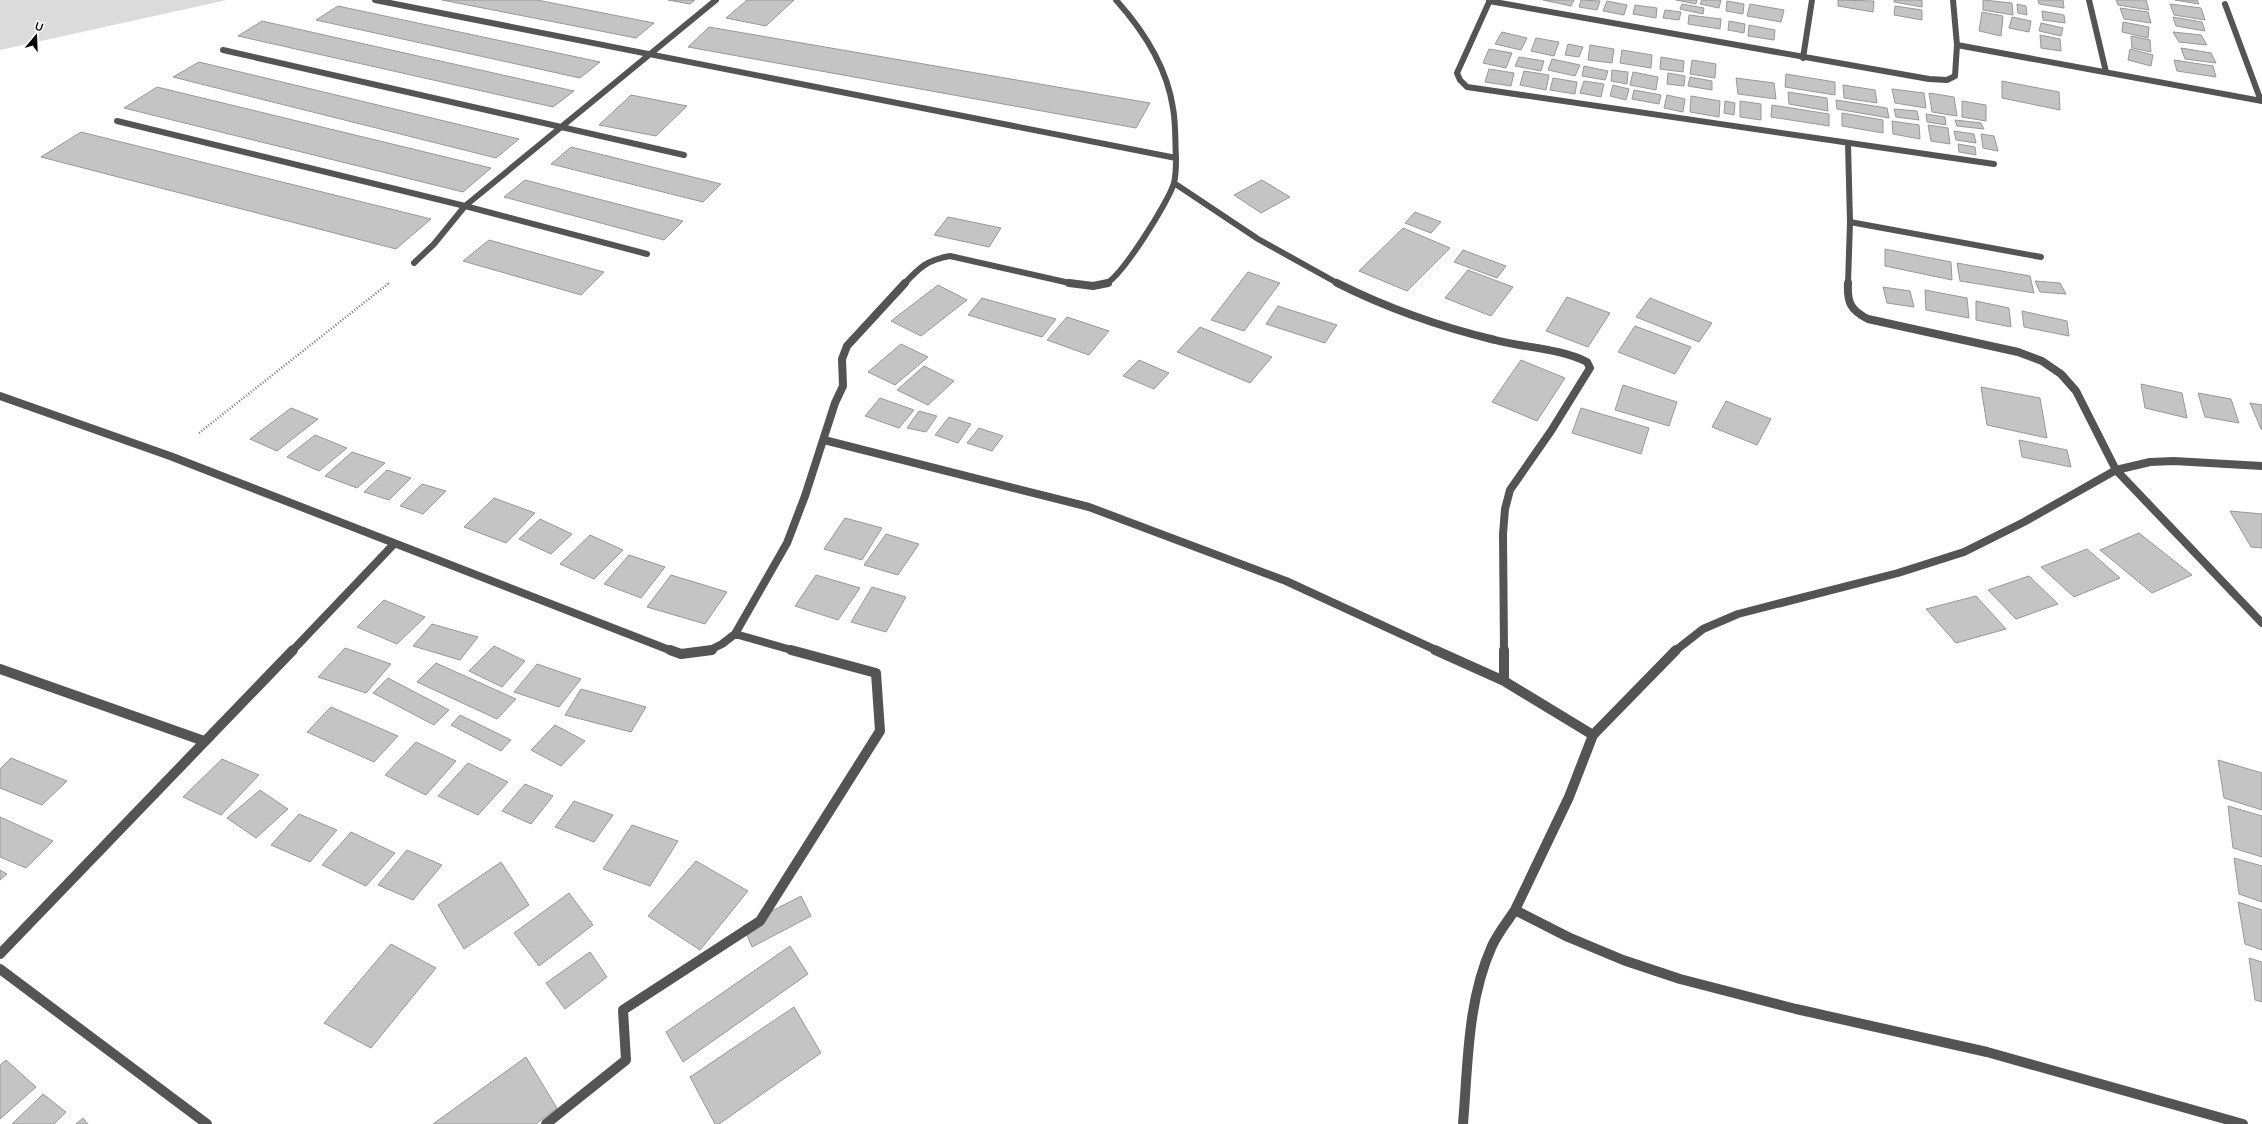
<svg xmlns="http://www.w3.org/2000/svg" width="2262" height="1124" viewBox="0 0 2262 1124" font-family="'Nunito Sans',sans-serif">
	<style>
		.green { fill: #dbdbdb }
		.building { fill: #c4c4c4; stroke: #989898 }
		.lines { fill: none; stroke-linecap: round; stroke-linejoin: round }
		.path-far1 { stroke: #767676; stroke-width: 2; stroke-dasharray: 0.5 1.5; stroke-linecap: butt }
		.path { stroke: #767676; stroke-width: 2.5; stroke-dasharray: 1 2; stroke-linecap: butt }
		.street-far2 { stroke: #545454; stroke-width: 6 }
		.street-far1 { stroke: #545454; stroke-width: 8 }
		.street { stroke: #545454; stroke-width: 10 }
	</style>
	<rect width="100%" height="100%" fill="#fff"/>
	<path class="green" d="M0,0H227L0,50Z"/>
	<path class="building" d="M442,0H537L654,23L636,38Z
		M668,0H695L690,4Z
		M747,0H794L766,26L726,18Z
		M1543,0H1574L1571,6Z
		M1581,0L1600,1L1597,10L1579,7Z
		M1676,0H1697L1696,4Z
		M1702,0H1721L1719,8L1700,4Z
		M1838,0L1874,1L1873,12L1838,6Z
		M1894,0H1922V7L1894,2Z
		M1983,0L2012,3L2013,15L1983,10Z
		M2038,0H2063L2064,8L2039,4Z
		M2116,0H2146L2149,10L2118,5Z
		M2175,0H2197L2199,4Z
		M1607,1L1627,5L1624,15L1603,11Z
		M1727,1L1744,4L1743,14L1726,11Z
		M1682,4L1704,8L1703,14L1680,9Z
		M1750,4L1784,10L1781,22L1747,16Z
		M2017,4L2026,6L2027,15L2018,13Z
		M2170,4L2201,8L2205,20L2174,15Z
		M1635,5L1657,8L1656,18L1633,14Z
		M338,6L600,62L580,78L316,20Z
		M1895,6L1922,10V20L1894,15Z
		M2120,8L2148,12L2151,23L2124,19Z
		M1665,10L1681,12L1679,20L1663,18Z
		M2042,11L2064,15L2065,23L2043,20Z
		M1982,12L2003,16L2001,36L1979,31Z
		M1689,15L1721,19L1720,29L1688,24Z
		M2012,17L2031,21L2029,32L2009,28Z
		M2173,17L2202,22L2205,31L2176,26Z
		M262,21L574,91L553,107L238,36Z
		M1729,21L1745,24L1744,33L1728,30Z
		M2123,22L2149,27L2148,38L2122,32Z
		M2041,23L2063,28L2061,36L2039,31Z
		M1749,25L1775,30L1774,40L1748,36Z
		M709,27L1150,103L1136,128L688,47Z
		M1502,32L1527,38L1521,50L1495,44Z
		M2173,32L2201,35L2207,45L2179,42Z
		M2040,35L2060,39L2061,51L2041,48Z
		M2131,36L2150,40L2151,52L2132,48Z
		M1536,38L1559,42L1554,56L1531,51Z
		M1568,44L1583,47L1579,57L1565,55Z
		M1590,45L1614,49L1612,63L1588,60Z
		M2181,48L2211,53L2216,63L2185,59Z
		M1489,49L1512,53L1506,68L1483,63Z
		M2130,49L2153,55L2151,66L2128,60Z
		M1622,50L1652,55L1651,68L1620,63Z
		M1519,57L1544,61L1541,71L1515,66Z
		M1661,57L1684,61L1683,72L1660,69Z
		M1552,59L1580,65L1575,76L1548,70Z
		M1692,60L1716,64L1715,78L1690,74Z
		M2174,60L2213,66L2216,77L2177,71Z
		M199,62L519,139L496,158L173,77Z
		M1584,66L1608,71L1605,80L1582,76Z
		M1489,69L1514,73L1511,86L1485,82Z
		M1612,70L1628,72L1627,84L1611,81Z
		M1524,71L1549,75L1546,90L1520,85Z
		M1633,72L1658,77L1656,90L1630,85Z
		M1668,73L1685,76L1684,86L1667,84Z
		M1786,74L1835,82V95L1785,87Z
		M1690,77L1712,81V90L1688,86Z
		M1553,78L1577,82L1575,94L1550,90Z
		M1736,78L1774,83L1776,99L1738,94Z
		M1584,81L1604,84L1601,97L1580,93Z
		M2002,81L2059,92L2060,110L2002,98Z
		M1613,85L1629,89L1626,100L1610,96Z
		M1843,85L1875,90L1877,103L1844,98Z
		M157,87L491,168L463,192L124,108Z
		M1892,89L1924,93L1926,108L1895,103Z
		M1634,90L1661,95L1659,104L1632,99Z
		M1788,92L1827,98L1828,111L1789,104Z
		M1929,93L1954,97L1957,116L1932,112Z
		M631,95L687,106L656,136L599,125Z
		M1667,95L1685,99L1683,112L1664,108Z
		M1691,96L1720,101L1719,117L1690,112Z
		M1836,100L1887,108L1889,118L1837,109Z
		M1725,101L1735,103L1734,115L1724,113Z
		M1740,101L1761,104V120L1740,117Z
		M1962,101L1986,105V121L1962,117Z
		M1772,105L1829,114V126L1771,117Z
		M1894,109L1917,111L1919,120L1896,117Z
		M1842,113L1883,120V133L1842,126Z
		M1926,114L1945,117L1946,125L1927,122Z
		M1955,120L1981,123L1984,129L1957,126Z
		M1892,121L1919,125L1920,139L1893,134Z
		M1928,125L1948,128L1950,144L1931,141Z
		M1954,131L1974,134L1976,143L1956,140Z
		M81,132L431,219L396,249L41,157Z
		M1981,134L1994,136L1998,151L1983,148Z
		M1958,144L1975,147L1976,155L1959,152Z
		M571,147L721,184L703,202L551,164Z
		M525,180L683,221L664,240L504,197Z
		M1262,180L1290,197L1261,213L1234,195Z
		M1415,212L1441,222L1431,233L1405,223Z
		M948,217L1001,228L989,247L934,235Z
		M1403,228L1450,248L1407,291L1359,271Z
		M489,240L604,272L581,295L463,261Z
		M1885,249L1951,262L1952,280L1885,266Z
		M1463,250L1506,266L1497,278L1454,262Z
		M1957,263L2030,276L2034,293L1960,281Z
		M1468,270L1513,287L1491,316L1445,298Z
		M1248,272L1280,283L1244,331L1211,320Z
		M2035,281L2060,283L2066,294L2040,292Z
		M938,285L967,300L921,336L891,321Z
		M1883,287L1910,291L1914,307L1887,303Z
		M1925,290L1967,298L1969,318L1926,310Z
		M1567,297L1610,313L1588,347L1546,331Z
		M982,298L1056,319L1042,337L968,315Z
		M1650,298L1712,323L1699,342L1636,317Z
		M1976,301L2009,308L2011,327L1976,320Z
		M1278,306L1337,325L1325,343L1266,324Z
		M2022,311L2067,321L2069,336L2024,327Z
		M1067,317L1109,331L1089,355L1047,340Z
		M1635,326L1691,347L1675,374L1618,352Z
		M1200,327L1272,357L1250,383L1177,352Z
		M901,344L928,357L895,385L868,372Z
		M1139,360L1169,373L1154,389L1123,376Z
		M1521,360L1565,378L1537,421L1492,402Z
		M924,366L954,381L928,405L897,390Z
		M2141,384L2182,393L2187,418L2145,408Z
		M1623,385L1677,402L1669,426L1615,410Z
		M1981,387L2040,398L2047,438L1987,425Z
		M2198,393L2231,399L2239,423L2205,417Z
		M880,398L914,410L899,428L865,416Z
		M1726,401L1771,419L1757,445L1712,427Z
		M2250,403L2262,405V429H2261Z
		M291,408L318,419L277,451L250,439Z
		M1581,408L1649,428L1641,454L1572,433Z
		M919,411L937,416L926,432L907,428Z
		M949,417L971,424L958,443L935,435Z
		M979,428L1003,436L992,451L967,443Z
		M315,435L347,448L319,471L287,457Z
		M2019,440L2067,450L2071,467L2022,457Z
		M352,452L385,463L357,488L325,476Z
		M387,470L411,478L389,500L364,492Z
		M422,484L446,491L423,514L400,506Z
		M494,498L535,513L506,543L464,527Z
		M2230,511L2262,514V548L2251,547Z
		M845,518L882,528L862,560L824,549Z
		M540,519L572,534L551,554L519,539Z
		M2139,533L2192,575L2152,593L2100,550Z
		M886,534L919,544L898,575L864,565Z
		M590,535L623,550L594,579L560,564Z
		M2087,549L2120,578L2074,597L2041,567Z
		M629,555L665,567L641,598L604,584Z
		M671,575L727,592L705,624L647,607Z
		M816,575L860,588L838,620L795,606Z
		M2029,576L2058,604L2016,619L1988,590Z
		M872,587L906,597L886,632L851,622Z
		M1976,596L2006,629L1956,643L1926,609Z
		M384,600L425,617L397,644L357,627Z
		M432,624L478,637L460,660L413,646Z
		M494,646L525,661L502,687L469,671Z
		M345,648L391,664L366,693L318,677Z
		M436,663L516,699L497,719L417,682Z
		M537,664L581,679L559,707L514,692Z
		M388,678L449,710L434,725L373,693Z
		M581,689L646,707L631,732L565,715Z
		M331,707L398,736L374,762L307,732Z
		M460,715L511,740L501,751L451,725Z
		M555,725L585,741L561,766L531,750Z
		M416,742L456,761L426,795L385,775Z
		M11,758L67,781L42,805L0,788V769Z
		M222,759L259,775L221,815L183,797Z
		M2218,760L2262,773V810L2224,798Z
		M468,763L508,782L478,815L438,796Z
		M525,784L553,796L531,824L502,811Z
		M260,790L288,809L256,838L227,818Z
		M574,801L613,815L594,842L555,827Z
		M2228,806L2262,816V857L2233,848Z
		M299,814L337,830L310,862L271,845Z
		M0,817L53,841L26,868L0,857Z
		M632,825L678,841L650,886L603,869Z
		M351,832L395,853L366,886L322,865Z
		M407,850L442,865L413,900L378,885Z
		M2234,858L2262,866V902L2239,894Z
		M696,861L748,891L700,950L648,916Z
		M501,862L529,905L464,949L438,905Z
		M0,870L7,874L0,880Z
		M569,893L593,925L539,966L514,933Z
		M801,896L811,916L752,947L743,926Z
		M2238,902L2262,910V950L2245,944Z
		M391,944L436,968L371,1048L324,1023Z
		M790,946L808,974L683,1062L666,1032Z
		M590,952L607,977L565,1009L546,983Z
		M2249,958L2262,962V1002L2255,1000Z
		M794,1007L821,1053L719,1124H715L690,1077Z
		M526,1057L557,1108L536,1124H433Z
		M6,1060L36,1087L0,1119V1065Z
		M43,1094L66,1112L54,1124H12Z
		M83,1118L88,1124H76Z"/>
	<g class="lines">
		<path class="path-far1" d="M387,284L390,282"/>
		<path class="path" d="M199,433L389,283"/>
		<path class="street-far2" d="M375,0L1176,158C1176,166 1176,175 1174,183C1169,201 1121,278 1105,284
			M1116,0C1143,30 1167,68 1173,108C1176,125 1175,142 1176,158
			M1490,0L1457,73L1460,80L1467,87L1994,164
			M2089,0L2106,72
			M1489,1L1929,79L1947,80L1955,76L1957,45L1953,0
			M2225,4L2261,101
			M1957,45L2262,101
			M223,50L684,155
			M1803,58L1812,0
			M117,121L465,206L647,254
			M1174,183L1258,239L1339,284
			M1850,222L2041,257
			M414,263L434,244L465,206L716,0
			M904,284C920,267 927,260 950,256L1074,284
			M1848,284L1850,222L1848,143"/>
		<path class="street-far1" d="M1069,283L1093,286L1108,283
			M1337,283C1387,308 1441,327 1495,340C1525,348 1559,348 1587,362L1590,368L1551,431L1510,490L1505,509L1503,534L1504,651
			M1848,283C1847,302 1850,310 1868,319L2018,352L2042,361L2061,374L2076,391L2116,470L2262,623
			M0,396L170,456L672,651
			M824,440L1089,507L1286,581L1438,651
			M735,634L795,651
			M292,651L394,544
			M708,651L722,644L735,634L787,543L805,496L835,403L843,386L842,359L847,346L905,283
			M1675,651L1703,629L1738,614L1898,573L1964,552L2024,522L2116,470L2150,462L2174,461L2262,466"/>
		<path class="street" d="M670,650L681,654L712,650
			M1435,650L1504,681L1593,735L1676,650
			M1504,650V681
			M0,669L204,741
			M1593,735L1569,797L1515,910L1568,937L1623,960L1680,979L1796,1009L1987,1052L2243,1124
			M0,954L293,650
			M0,969L207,1124
			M546,1124L626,1060L623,1010L760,921L880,731L876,673L791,650
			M1463,1124C1468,1065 1467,1001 1492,946C1498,933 1507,922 1515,910"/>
	</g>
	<g transform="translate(36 36) rotate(19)" stroke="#ffffff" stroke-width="3" paint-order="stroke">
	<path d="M0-3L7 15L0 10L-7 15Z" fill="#000000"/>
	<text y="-6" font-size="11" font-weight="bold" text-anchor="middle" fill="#000000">U</text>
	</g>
</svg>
